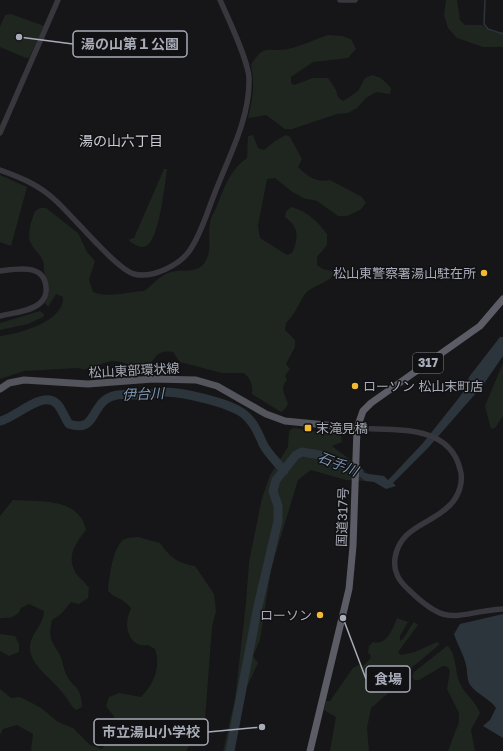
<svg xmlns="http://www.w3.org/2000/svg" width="503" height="751" viewBox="0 0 503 751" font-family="'Golos Text','Noto Sans JP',sans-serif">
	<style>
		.green { fill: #1e261f }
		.water { fill: #2c343c }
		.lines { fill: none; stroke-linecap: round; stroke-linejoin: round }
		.stream { stroke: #2c343c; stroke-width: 1.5 }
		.river { stroke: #2c343c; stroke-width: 9 }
		.tertiary { stroke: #37373d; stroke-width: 5.5 }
		.primary { stroke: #53545c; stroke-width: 7 }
		.trunk { stroke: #5b5c65; stroke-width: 7 }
		.poi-dot { fill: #f2ba33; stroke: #111113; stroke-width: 1.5 }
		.labels { text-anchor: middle; stroke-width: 3; stroke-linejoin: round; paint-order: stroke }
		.shield { fill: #111113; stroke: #7b7e86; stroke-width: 1 }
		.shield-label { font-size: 12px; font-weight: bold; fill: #a8acb8 }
		.poi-label { font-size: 13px; fill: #a8acb8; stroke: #111113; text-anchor: end }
		.street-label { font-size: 13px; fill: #a8acb8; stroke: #111113 }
		.neighbourhood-label { font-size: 14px; fill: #c9cbd4; stroke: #111113 }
		.water-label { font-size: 14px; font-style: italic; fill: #7e98b3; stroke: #111113 }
		.leader { fill: none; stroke: #a8acb8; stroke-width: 1.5 }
		.callout-dot { fill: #a8acb8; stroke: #111113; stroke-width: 1.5 }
		.callout { fill: #111113; stroke: #a8acb8; stroke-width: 1.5 }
		.callout-label { font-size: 14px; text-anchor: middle; font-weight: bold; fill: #a8acb8 }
	</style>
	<rect width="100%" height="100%" fill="#161618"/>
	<path class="green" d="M446,0H457L460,20L465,25H482L493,32H503V47H483L457,38L448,28L444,15Z
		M11,14L44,26L29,58H26L0,47V27L5,15Z
		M328,35L342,36L351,39L356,49L348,58L313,62L291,77V83L294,85L313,78H328L336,90L338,97L343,101L358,91L365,78L372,75L381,78L391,88L390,94L376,92L366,98L357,108L348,113L337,114L292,129H285L266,115L248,118C253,99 255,84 251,65C265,42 268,53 288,49C302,46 315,39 328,35Z
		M253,135L258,148L264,150L275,141L286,135L290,137L302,159L298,167C307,176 316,183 330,180L362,197L366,203L360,210L347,216H338L317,201L303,198L291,191L275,178L267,179L258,226L260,238L287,255L292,253C299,238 299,227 285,217L286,212L291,207C307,211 317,221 327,234V245L317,257V265L323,269L335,272C329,284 314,284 305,294C298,304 295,315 286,323L285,330L295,340V347L286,364L290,369L285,376L287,380C279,389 285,393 288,404L285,409L281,412L252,394C253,385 251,379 244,373H222L180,362L173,352C153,349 158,362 144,366C133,369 124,361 114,361C100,361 94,373 78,368L24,371L0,379V336C19,334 65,321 63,297L56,294L48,307L45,303C53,289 47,284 44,271C44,266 44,263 42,259C39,252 33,250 30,241C27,233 32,219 35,211L40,208H46L78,233L87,252L95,261L89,280L93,292C105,298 130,292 144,291C153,285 158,277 168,273C180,268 197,275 205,262C213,249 207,237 210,223C210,218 215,211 217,206C224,188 230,170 247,158L248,136Z
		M164,169H167C165,183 159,241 146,246C140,249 134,244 129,241L130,239L134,238Z
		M0,175L27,187L11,246L0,242Z
		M40,311L44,314L43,317L28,324L0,330V323Z
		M503,363V416L495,428L491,429L485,406Z
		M293,428L341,435L342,442L332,446L366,472L349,468L365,481L346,480L311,470L298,480L294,493L271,569L260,640L253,656L258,663L245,691L234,751H223L235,699L246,603L249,562L262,498L270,475L288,447L289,431Z
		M13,500C40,502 79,497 86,530C77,542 66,555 75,572C79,578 85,582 89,588L88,598L79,604L71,602L61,614L52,620C48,639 51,640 60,655C63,661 63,668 66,674C73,689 81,684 82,707L76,710C69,704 67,697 61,691C51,678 28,664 30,645C32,632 44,624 44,611L29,604L21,608C17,618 10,618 0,618V516Z
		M138,537L160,543C171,558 177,563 195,566L214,594L216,611L212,627L205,719L186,751H31L33,734L17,725L3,729L0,735V689L11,698L20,697L30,702L41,708L58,722L73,728L90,745L102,749L115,731L118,722L106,706L109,697L119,693L141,697C154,684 161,667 155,649L148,645C135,648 127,636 127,624C127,619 129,613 131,608C123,598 116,599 108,591C109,578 113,544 125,539C129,537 134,538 138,537Z
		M397,618L408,622L400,636V641C407,637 408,628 414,622L418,625L398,652L401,655L415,652L437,642L440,644L409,670L393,689L371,708L367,728L369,751H330L336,717L324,710L326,701H330L353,668L358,665L363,666L370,659L371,655L368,653L369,646L373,642C387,646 393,628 397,618Z
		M0,634L15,636L19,644V652L9,656L0,651Z
		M447,646C456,651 455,671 459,681C463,693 476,701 480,713L471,730L475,751H448L459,722V713L447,689L450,671L448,667L443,666L419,680H415L412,677L414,672Z"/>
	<path class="water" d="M500,337H503V356L483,385L428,448L393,483L396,486L386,489L374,482L365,481L348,467L369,474L384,476L388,480L392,476L423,443L458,399L466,388L469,377Z
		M503,614V738L483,726L490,720L496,708C490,699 478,695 471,686C466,680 468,672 466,665C464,655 457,644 454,634L460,624Z"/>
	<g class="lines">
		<path class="stream" d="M485,0L484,24L488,29L503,34"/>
		<path class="river" d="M0,421C14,419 42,390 56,403C62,408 64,417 69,424C94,432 91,411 105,400C117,391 130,396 144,395C151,395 158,392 165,392C183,392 230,403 244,414C254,422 258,433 263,444C268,454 278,463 284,471
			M230,751L258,606L278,521V506L273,491L276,480L296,455L302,452L320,455L359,472"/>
		<path class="tertiary" d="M340,0H355
			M0,133L58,0
			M0,170C20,177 39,185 55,200C72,215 116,269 134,274C152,279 180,265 190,250C201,234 207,213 214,195C228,158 250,119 249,79C249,62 228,18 220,0
			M0,271C16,269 44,263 46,287C47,294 44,300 39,304C29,312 12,313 0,316
			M357,428C394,431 449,423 460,469C464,481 459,496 450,505C431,525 400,526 395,558C393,572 399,581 409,590C450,630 455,612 503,609"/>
		<path class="primary" d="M0,389L9,383L24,380L88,384L153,379L196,380L217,386L266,414L285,421L357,428"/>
		<path class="trunk" d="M310,751L349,589L353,546L357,428L363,411L371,403L480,326L503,299"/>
	</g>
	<g class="poi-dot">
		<circle cx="484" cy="273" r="4"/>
		<circle cx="355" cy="386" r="4"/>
		<rect x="304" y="424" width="8" height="8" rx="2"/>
		<circle cx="320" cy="615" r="4"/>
	</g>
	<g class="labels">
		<rect class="shield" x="413" y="353" width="30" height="20" rx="3"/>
		<g class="shield-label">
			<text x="428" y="367">317</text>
		</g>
		<g class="poi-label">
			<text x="476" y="278">松山東警察署湯山駐在所</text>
			<text x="363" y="391" text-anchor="start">ローソン 松山末町店</text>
			<text x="316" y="433" text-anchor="start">末滝見橋</text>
			<text x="312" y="620">ローソン</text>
		</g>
		<g class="street-label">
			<text transform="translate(134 370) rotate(-3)" y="5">松山東部環状線</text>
			<text transform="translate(342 517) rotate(-88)" y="5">国道317号</text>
		</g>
		<g class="neighbourhood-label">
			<text x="121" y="146">湯の山六丁目</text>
		</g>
		<g class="water-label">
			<text transform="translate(143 394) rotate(-3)" y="5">伊台川</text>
			<text transform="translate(338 464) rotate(22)" y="5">石手川</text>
		</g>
	</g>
	<path class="leader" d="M19 37L73 44M343 618L366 679M262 727L208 732"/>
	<g class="callout-dot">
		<circle cx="19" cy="37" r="4"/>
		<circle cx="343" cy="618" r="4"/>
		<circle cx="262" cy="727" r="4"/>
	</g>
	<g class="callout">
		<rect x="73" y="31" width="114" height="26" rx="4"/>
		<rect x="366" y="666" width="44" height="26" rx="4"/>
		<rect x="94" y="719" width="114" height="26" rx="4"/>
	</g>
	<g class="callout-label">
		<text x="130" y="49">湯の山第１公園</text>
		<text x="388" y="684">食場</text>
		<text x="151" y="737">市立湯山小学校</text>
	</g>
</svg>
